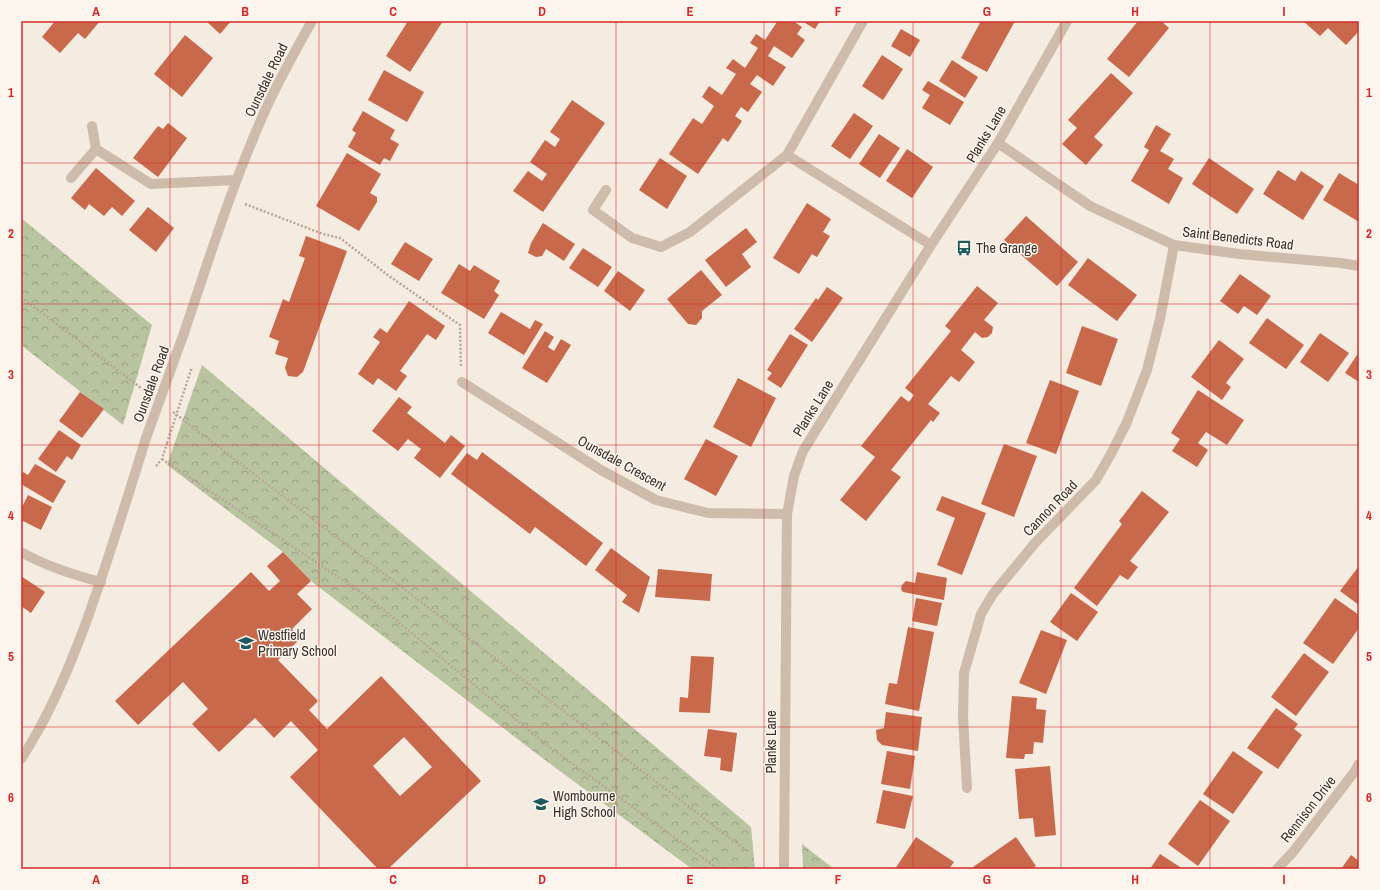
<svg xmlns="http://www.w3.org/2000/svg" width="1380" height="890" viewBox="0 0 1380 890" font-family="'Archivo Narrow',sans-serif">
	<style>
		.park { fill: url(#park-crowns) }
		.building { fill: #c8694b; fill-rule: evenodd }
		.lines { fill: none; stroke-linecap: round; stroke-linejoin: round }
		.path { stroke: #b9a596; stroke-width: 2.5; stroke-dasharray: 2 2; stroke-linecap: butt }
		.minor { stroke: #cdbbac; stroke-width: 10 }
		.path-bridge { stroke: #b9a596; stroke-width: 2.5; stroke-dasharray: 2 2; stroke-linecap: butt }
		.minor-bridge { stroke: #cdbbac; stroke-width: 10 }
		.grid { fill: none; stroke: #d62828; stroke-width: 1; stroke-opacity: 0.55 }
		.labels { text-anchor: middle; stroke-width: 3; stroke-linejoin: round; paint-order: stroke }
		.street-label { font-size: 14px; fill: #3b302b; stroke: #fbf5ee }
		.poi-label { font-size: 14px; fill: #3b302b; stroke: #fbf5ee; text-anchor: start }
		.neatline { fill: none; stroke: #d62828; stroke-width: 1.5 }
		.grid-label { font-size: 13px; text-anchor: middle; font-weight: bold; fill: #d62828 }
	</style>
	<defs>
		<pattern id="park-crowns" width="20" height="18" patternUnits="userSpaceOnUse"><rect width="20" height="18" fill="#b8c4a0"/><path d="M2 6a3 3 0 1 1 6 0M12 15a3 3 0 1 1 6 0" fill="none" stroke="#97a083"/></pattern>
	</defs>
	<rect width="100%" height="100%" fill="#f4ebe1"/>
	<path class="park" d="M21,218L152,325L123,425L21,345Z
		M202,365L751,827L755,869H692L537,754L311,581L283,552L167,465Z
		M802,844L834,869H803Z"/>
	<path class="building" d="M55,21H100L85,39L78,33L60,53L42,37Z
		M206,21H231L220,34Z
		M408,21H443L410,72L386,56Z
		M775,21H793L802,27L797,34L805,40L792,58L774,46L768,56L786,67L773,86L757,75L750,84L762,92L748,112L741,107L735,116L742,121L728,142L723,138L698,174L669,154L693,118L702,124L714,106L702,97L709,86L722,95L736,74L726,68L733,59L745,68L758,48L750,43L756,34L765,40L777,22Z
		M802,21H820L815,29Z
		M981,21H1015L987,72L961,58Z
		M1138,21H1161L1169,28L1129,77L1107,59Z
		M1303,21H1359V31L1346,45L1328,28L1320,36Z
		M901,29L920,40L910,57L891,46Z
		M185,35L213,58L182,97L154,74Z
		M882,55L903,69L883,100L862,86Z
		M952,60L978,77L965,98L939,81Z
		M384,70L424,92L407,122L368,100Z
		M1111,73L1133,93L1094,137L1103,145L1086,165L1062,144L1077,128L1068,120Z
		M928,81L964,102L950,125L922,108L930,95L922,90Z
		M572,100L605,123L543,212L513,191L528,171L542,181L547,174L530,162L545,140L555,147L560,139L550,132Z
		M363,111L395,130L390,139L399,144L390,161L384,158L380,165L348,147L356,133L352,130Z
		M854,113L873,126L850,159L831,146Z
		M168,123L187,138L158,177L133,158L158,126L163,129Z
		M1156,125L1171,134L1160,151L1174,159L1168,169L1183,178L1169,204L1131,181L1149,150L1144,147Z
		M879,134L900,148L880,178L859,164Z
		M907,149L933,167L912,198L886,181Z
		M347,153L381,174L370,193L377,197V202L359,231L316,206Z
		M660,158L687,176L667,209L639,190Z
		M1209,158L1254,189L1237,214L1192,184Z
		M96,168L135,201L122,216L112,207L104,216L89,204L85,210L71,198Z
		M1278,170L1295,181L1301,171L1324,186L1303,220L1263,194Z
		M1339,173L1359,185V222L1323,200Z
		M807,203L831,219L823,232L830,236L817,257L812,254L799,274L773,258Z
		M148,207L174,228L156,252L129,230Z
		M1026,216L1078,262L1057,286L1004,240Z
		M543,223L575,244L564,261L546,249L542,256L536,257L528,253L531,243Z
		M746,228L757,242L742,254L751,267L726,287L705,260Z
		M306,236L347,251L303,372L297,377L288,376L285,368L288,358L275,354L279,341L269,337L283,299L289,302L305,258L299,256Z
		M405,242L433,259L419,281L391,264Z
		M583,248L612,267L598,287L569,268Z
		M1088,258L1137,295L1117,321L1068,285Z
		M459,264L470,271L474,265L500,281L494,291L499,295L484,319L441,293Z
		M701,270L722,295L702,311V318L696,325L688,324L667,299Z
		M618,271L645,290L630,311L604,291Z
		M1240,274L1271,296L1257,315L1244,306L1238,314L1220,301Z
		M977,286L998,303L984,320L993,327L992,333L988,337L982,338L975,332L961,350L975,362L959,382L951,376L928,404L940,413L933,422L931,420L891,470L901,477L866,521L840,500L875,457L861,446L901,396L909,402L914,395L905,388L951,331L945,326Z
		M827,287L843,298L812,342L794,329L816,298L818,300Z
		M409,301L445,326L436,340L427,334L400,371L407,376L396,391L378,378L373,385L358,374L380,342L373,337L380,328L387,333Z
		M501,312L530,329L535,320L543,324L524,355L488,333Z
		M1267,318L1304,345L1286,369L1249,343Z
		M1082,326L1118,339L1101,386L1066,373Z
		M545,331L554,337L548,347L554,351L561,339L571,345L547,383L522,368Z
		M1320,333L1349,353L1328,382L1300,362Z
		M790,334L808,345L781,388L767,379L772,373L767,370Z
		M1219,340L1244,359L1226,383L1231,387L1222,400L1191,377Z
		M1359,352V382L1345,373Z
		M738,378L776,398L751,447L713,427Z
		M1050,380L1079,391L1056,454L1026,443Z
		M1198,390L1244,420L1227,445L1206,432L1198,443L1208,450L1197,467L1172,451L1180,439L1171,433Z
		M80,392L104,409L82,438L59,421Z
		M399,397L412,407L407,413L445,443L451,435L465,446L440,478L414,458L421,449L408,439L398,451L372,431Z
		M59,430L81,445L72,460L67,456L56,472L38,459Z
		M706,439L738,456L716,496L684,479Z
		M1004,444L1037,456L1014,517L981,504Z
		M482,452L603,543L586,566L535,527L530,534L451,474L467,453L477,460Z
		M35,464L66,481L53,503L21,484V475L23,472L28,475Z
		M1142,491L1169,512L1130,561L1138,567L1128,580L1120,575L1097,606L1074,588L1122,524L1119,521Z
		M28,495L52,507L41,530L21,520V509Z
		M942,496L986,513L962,575L937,565L955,518L936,510Z
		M611,548L650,577L639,613L622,602L627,595L595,570Z
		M283,552L311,581L297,594L312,609L292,629L301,638L278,660L318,701L309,710L327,729L381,676L481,781L388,869H378L290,777L318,750L291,721L274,738L255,718L219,752L192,724L208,709L183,682L138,725L115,701L251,572L269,591L280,581L267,566ZM404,737L432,767L400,796L373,766Z
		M1359,566V605L1340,591Z
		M658,569L712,574L710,601L655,597Z
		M917,572L947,578L944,600L903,592L901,589L902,585L906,581L915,583Z
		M21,576L45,592L31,613L21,606Z
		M1071,593L1098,612L1077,641L1050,622Z
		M916,598L942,603L937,626L912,621Z
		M1335,598L1359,615V628L1333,664L1303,643Z
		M908,627L934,632L919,711L885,704L889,683L897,684Z
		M1041,630L1067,640L1046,694L1019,683Z
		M1304,653L1329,672L1296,716L1271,697Z
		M691,656L714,657L710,713L679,712L680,697L688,698Z
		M1012,696L1037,698L1036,709L1046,710L1043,743L1034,742L1033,754H1025L1024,759L1006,758Z
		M1276,708L1298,724L1294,729L1302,735L1278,769L1247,748Z
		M886,712L922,717L918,751L882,745L877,740L876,730L884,728Z
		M708,729L737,733L732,772L720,770L721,758L704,756Z
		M887,751L915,756L910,789L881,784Z
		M1233,751L1263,772L1233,814L1203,794Z
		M1050,766L1056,835L1035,837L1033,818L1019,819L1015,769Z
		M883,790L913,796L905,829L876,823Z
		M1200,800L1230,821L1198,866L1168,844Z
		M916,837L954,862L949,869H895Z
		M1016,837L1036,866L1031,869H974L973,867Z
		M1160,854L1183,869H1150Z
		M1351,855L1359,861V869H1341Z"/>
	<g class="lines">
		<path class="path" d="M245,204L323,234L340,238L389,276L460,325L461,367
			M21,297L145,391
			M173,412L748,852
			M162,459L368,597L548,746L718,869
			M156,466L162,459L167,443"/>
		<path class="minor" d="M998,143L1090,206L1174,245L1239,254L1341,263L1359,266
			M96,149L151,184L236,180
			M787,155L931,245
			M71,178L96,149L92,126
			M606,190L593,210L632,238L661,247L690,232L787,155L863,21
			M184,333C209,259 232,185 264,113C278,81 295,51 312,21
			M462,382L601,470L656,500L708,513L787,514
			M21,552C46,566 73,575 101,582
			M21,759C48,718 67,673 84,628C107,565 126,502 146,438
			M967,788L963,717L964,673L981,614L993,594L1035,543L1096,480L1112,452L1127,422L1147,370L1160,319L1174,245
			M784,869L787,514L794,476L803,451L931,245L998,143L1067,21
			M1277,869L1293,852L1355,771L1359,764"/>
		<path class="path-bridge" d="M167,443L192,367"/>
		<path class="minor-bridge" d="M146,438L184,333"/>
	</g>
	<path class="grid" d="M170,21V869M319,21V869M467,21V869M616,21V869M764,21V869M913,21V869M1061,21V869M1210,21V869M21,163H1359M21,304H1359M21,445H1359M21,586H1359M21,727H1359"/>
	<defs>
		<symbol id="bus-bare" viewBox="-9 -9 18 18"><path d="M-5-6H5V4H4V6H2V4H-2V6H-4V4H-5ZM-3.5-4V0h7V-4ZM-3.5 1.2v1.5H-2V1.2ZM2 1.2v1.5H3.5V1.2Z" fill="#1f5a5e" stroke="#fbf5ee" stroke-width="2.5" paint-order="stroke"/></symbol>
		<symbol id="school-bare" viewBox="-9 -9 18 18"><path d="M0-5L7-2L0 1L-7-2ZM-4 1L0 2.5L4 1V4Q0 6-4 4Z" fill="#1f5a5e" stroke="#fbf5ee" stroke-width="2.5" paint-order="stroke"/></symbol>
	</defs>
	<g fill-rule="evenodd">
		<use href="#bus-bare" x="953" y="237" width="22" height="22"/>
		<use href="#school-bare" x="235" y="632" width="22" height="22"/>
		<use href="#school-bare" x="530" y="793" width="22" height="22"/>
	</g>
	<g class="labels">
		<g class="street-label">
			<text transform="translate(266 80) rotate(-64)" y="5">Ounsdale Road</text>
			<text transform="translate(986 134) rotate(-59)" y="5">Planks Lane</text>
			<text transform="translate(1238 238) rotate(7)" y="5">Saint Benedicts Road</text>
			<text transform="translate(151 384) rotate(-70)" y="5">Ounsdale Road</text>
			<text transform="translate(813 408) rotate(-58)" y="5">Planks Lane</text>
			<text transform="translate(622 463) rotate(29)" y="5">Ounsdale Crescent</text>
			<text transform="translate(1050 508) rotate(-46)" y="5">Cannon Road</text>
			<text transform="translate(771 742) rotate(-90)" y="5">Planks Lane</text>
			<text transform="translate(1308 809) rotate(-52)" y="5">Rennison Drive</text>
		</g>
		<g class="poi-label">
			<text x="976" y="253">The Grange</text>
			<text x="258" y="640">Westfield<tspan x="258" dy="16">Primary School</tspan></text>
			<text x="553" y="801">Wombourne<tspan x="553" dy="16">High School</tspan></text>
		</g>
	</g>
	<rect width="1380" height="890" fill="none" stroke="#fbf5ee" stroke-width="44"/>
	<rect x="22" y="22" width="1336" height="846" class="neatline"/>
	<g class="grid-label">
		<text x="96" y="16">A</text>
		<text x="245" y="16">B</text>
		<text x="393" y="16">C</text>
		<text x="542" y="16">D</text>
		<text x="690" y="16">E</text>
		<text x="838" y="16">F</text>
		<text x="987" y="16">G</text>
		<text x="1135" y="16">H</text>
		<text x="1284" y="16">I</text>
		<text x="11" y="97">1</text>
		<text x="1369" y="97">1</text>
		<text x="11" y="238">2</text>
		<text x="1369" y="238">2</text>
		<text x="11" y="379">3</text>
		<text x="1369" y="379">3</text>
		<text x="11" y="520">4</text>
		<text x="1369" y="520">4</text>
		<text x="11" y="661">5</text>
		<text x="1369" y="661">5</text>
		<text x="11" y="802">6</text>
		<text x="1369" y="802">6</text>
		<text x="96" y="884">A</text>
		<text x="245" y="884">B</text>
		<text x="393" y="884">C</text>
		<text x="542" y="884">D</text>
		<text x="690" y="884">E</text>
		<text x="838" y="884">F</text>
		<text x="987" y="884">G</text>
		<text x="1135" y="884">H</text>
		<text x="1284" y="884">I</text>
	</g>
</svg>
